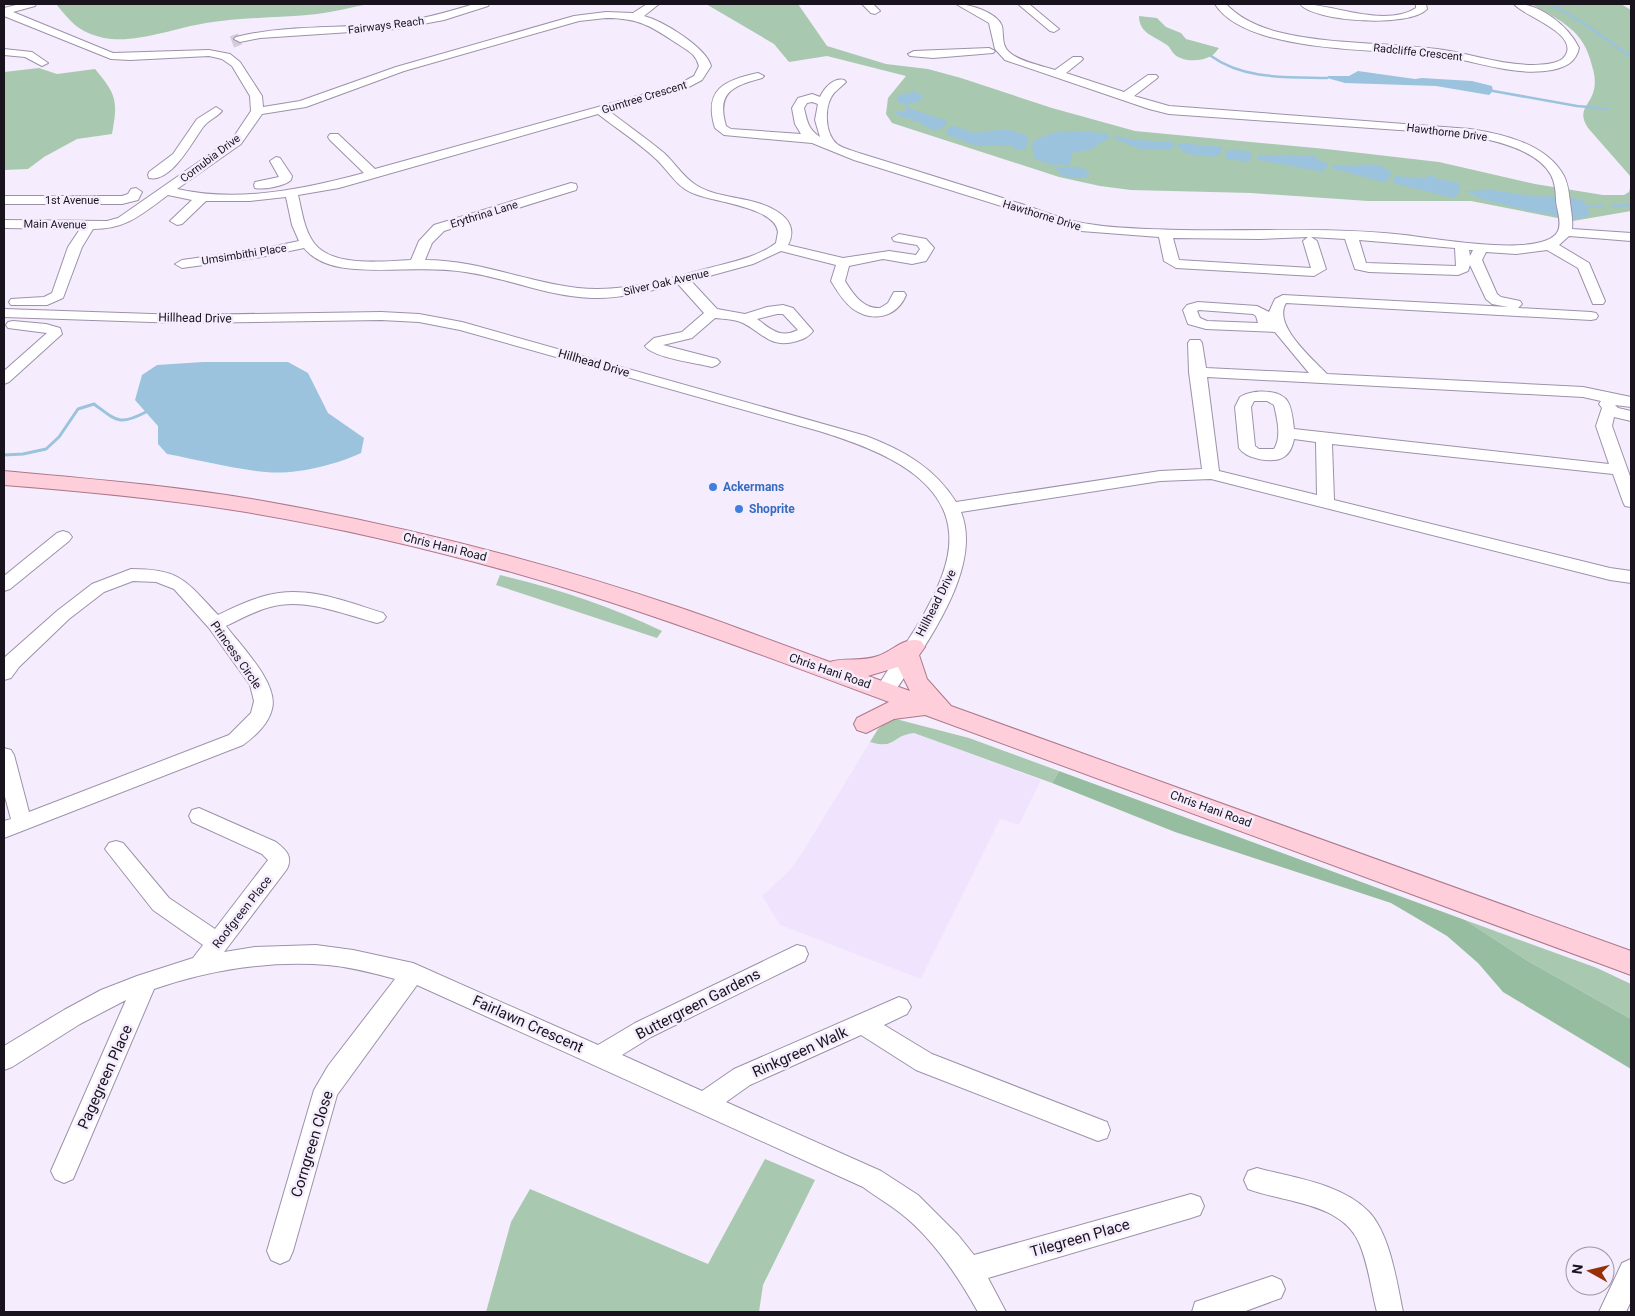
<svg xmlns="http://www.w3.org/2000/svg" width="1635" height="1316" viewBox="0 0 1635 1316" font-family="Roboto,sans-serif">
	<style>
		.built { fill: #f0e3fe }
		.green { fill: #a9c8b0 }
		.forest { fill: #97bda0 }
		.water { fill: #9bc3de }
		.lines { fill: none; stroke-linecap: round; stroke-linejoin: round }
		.stream-far1 { stroke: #9bc3de; stroke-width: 2.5 }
		.stream { stroke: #9bc3de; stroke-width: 3 }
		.minor-tunnel { stroke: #d4ccdb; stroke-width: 12; stroke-dasharray: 12 5.5; stroke-linecap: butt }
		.minor-casing { stroke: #9d91aa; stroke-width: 2 }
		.major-casing { stroke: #ad7789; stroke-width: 2 }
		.minor { fill: #fff; fill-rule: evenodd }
		.major { fill: #fecedb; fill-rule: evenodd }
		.shop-dot { fill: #3f7fe0; stroke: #f5edfd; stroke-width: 2 }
		.labels { text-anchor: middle; stroke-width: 5; stroke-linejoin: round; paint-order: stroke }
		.far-street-label { font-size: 11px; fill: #18131c; stroke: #f5edfd }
		.street-label { font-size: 12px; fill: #18131c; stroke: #f5edfd }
		.shop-label { font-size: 12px; font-weight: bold; fill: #366cbe; stroke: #f5edfd; text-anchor: start }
		.near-street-label { font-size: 15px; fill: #18131c; stroke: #f5edfd }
	</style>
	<rect width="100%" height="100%" fill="#f5edfd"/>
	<path class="built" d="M914,733L1041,780L1019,825L1000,819L921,979L780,925L762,896L789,871L802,853L870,742L885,745L890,744L904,734Z"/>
	<path class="green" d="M56,4H369C352,7 334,12 317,14C280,18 244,17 206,23C175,28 135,44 104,38C78,32 72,23 56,4Z
		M706,4H798L827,46L886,64L928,69L961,78L1052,108L1135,131L1326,149L1439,162L1535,184L1603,195H1624L1629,192L1631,185V211L1573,221L1471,201H1368L1251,193L1131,190L1100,186L1059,177L892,123L886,114L888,98L906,76L827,56L789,62L774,44Z
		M1531,4H1621L1631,10V177L1588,128C1577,111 1588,107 1593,93C1596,84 1595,75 1592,66C1584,30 1561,21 1531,4Z
		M1139,16L1157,18L1166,27L1181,33L1186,39L1219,48C1217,50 1214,55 1211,56C1201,62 1182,62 1174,54C1171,51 1170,47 1167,45C1155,36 1139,34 1139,16Z
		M39,68L57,74L95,69C117,95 118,101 112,134L77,139L44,157L28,169L4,170V72Z
		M500,575C555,588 611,606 662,631L657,638L496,585Z
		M892,718L969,738L1059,771L1052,783L914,733C892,735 896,750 870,742L878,729Z
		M1465,920L1597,968L1631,984V1019L1528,961Z
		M765,1159L815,1180L763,1285L759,1312H486L511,1222L530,1189L708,1264Z"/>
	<path class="forest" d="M1059,771L1465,920L1528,961L1631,1019V1069L1503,992L1478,963L1447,936L1391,903L1175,832L1052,783Z"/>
	<path class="water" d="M1358,71L1415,79L1422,78L1472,81L1492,86L1493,91L1489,95L1436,86L1345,83L1327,78L1328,76H1349Z
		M905,93H919L923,96C917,105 907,104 897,102V96Z
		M908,108L945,120L948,123C935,135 933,130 920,123C913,119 903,118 896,114V112H904Z
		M954,126L975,133L1006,129L1026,135L1029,140L1025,150L1015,149L1012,146L974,145L946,134L948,128Z
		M1068,131L1107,133L1110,137L1090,150L1073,152L1070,164L1052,165L1035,159L1032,148L1033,141L1051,133Z
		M1115,136L1137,140L1172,142L1174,145L1172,149L1143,150L1114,139Z
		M1179,143L1223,147L1220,154L1214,157C1201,154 1187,158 1177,146Z
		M1229,150L1250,151L1252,157L1248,162L1227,159L1225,156L1227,151Z
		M1258,155L1315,156L1318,160L1327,163L1328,166L1323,171H1319L1258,160Z
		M1333,165C1350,168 1381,158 1391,173L1389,180L1383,182L1331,168Z
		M1055,167H1082L1090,174L1086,177C1074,178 1061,180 1055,167Z
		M1430,175L1439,179L1460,183L1459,193L1454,198L1393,183V179L1396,176L1425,178Z
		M1493,190L1530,196L1571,197L1584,201L1590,215L1577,219L1530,211L1482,199L1465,191Z
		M203,362H288L308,373L328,413L364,438L361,453C336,465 294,475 266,472C233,469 199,460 167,454L158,444V426L135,400L142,375L157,365Z"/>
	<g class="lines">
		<path class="stream-far1" d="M1551,4L1585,24L1631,57
			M1211,56C1244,80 1288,77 1327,78
			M1493,91L1577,106L1609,109
			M909,113L906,102L914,91
			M1067,164L1068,166
			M1612,206L1631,205
			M1585,207L1603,206"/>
		<path class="stream" d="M4,455L23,454L46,449L59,437L78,409L94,404C117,421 119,426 146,412"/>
		<path class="minor-tunnel" d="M232,42L240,39"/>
		<defs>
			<path id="minor" d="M20,4H36L35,6L13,12L113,53L209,50L230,54L240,62L262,96L263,107L300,101L396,67L574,16L606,12L633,13L647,4H659L644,16C663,21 706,47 711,66L702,80L685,89L609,111C627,125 646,138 664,153C675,163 683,177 696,185C721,201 757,195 782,215C792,223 794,234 788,245L843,258L889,251L916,255L920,249L917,245L894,241L892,238L899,234L926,239L934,248L926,261L912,264L883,259L849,266L845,281C853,294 863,309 880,308L888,303L894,292H904L906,295C897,317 873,323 853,309C844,302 837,291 831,281L836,265L781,251L753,264L691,281L717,309L745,314L767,307L783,305L793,308L813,331C809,337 803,339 797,341C770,349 763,333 743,323C735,319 724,319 715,318L692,338L663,345L717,359L720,362L717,365L712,367C697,363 653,358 645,346L654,338L682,332L704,313L678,284C650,291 621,299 592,298C549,297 508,278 465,272C429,266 392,272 355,269C337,268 316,263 304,248L261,257L182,268L175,264L182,260L261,249L299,241L292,225L286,197L250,201H206L182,224L177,225L170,221L192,200L168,195C142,214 127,229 93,229L82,247L63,298L47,305H11L9,302L11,299L44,297L52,293L68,247L80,229L4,228V220L107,221L118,218L233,138L251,111L250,96L232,66L222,59L209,56L130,60L111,59L4,16V8ZM606,18C640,18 652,27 678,44C688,51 696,54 699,66L694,76L677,85L375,169L338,134H330L328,137L330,140L364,173C305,189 238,203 177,189L241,144L262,114L306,107L404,71L579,21ZM598,114C617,129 638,142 656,159C669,171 677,188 695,194C714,202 775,207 778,232L776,243C757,258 727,263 705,269C664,280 620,293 578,288C526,282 478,260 425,260L432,243L444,231L576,190L577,187L576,184L571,183L434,225L419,241L411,260C383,261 333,268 314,243C304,230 302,211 298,195L339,188ZM777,314H783L798,330C780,339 771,329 757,319Z
				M474,4H489L488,6L444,20L396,29L260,38L240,42L234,39L236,37C288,24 343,29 396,23C423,19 448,12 474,4Z
				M862,4H873L880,11L875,14L871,13Z
				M956,4C969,4 997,12 1002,26C1004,35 1001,45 1009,52C1018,61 1043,66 1055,70L1073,57H1081L1083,59L1081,61L1066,73L1124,92L1148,75H1156L1158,77L1156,79L1134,96L1169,106L1470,129C1503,134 1547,144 1564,176C1568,184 1569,193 1570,202C1571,211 1573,220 1572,229L1631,233V241L1569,236L1559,245L1589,263L1605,301L1603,304H1593L1578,268L1547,250L1516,254L1486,252L1482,260L1497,294L1501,297L1520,301L1522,304L1518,308L1591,312L1596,313L1598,316L1596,319L1591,320L1286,303C1272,325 1313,359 1327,374L1583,387L1631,397V407L1615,405L1618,408L1631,411V421L1614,417L1612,426L1631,479V507L1625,506L1623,502L1613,474L1332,444L1334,500L1610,568L1631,571V583L1610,580L1211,479L1160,481L961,512C984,569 922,650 892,696L885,698L878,696L875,691C890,665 909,641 924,614C937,590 952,560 949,532C944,472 867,446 819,431L460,330L419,322L381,320L181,323L4,317V309L181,315L381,312L419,314L462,322L866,436C903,450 935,468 956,502L1160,471L1202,469L1189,372L1188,343L1190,340H1200L1202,343L1206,368L1309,373L1275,332L1206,329L1188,324L1183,310L1187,305L1198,302L1257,306L1269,312L1275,299L1283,295L1508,307L1492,304L1486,299L1470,265L1468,271L1458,275L1369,272L1355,269L1345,239L1311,237L1317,241L1326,269L1314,276L1176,268L1164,261L1159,237L1081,231L854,160L812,143L724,135L715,128C703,89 725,80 758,73L764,76L762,78C733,86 716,92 726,126L731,129L801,134L795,124L792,108L798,98L812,94L820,97C824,88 834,77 844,80L846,82C842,86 838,89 834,93C824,105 824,133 837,144C843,149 855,151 862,154C914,170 966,186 1018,203C1041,210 1065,221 1089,224C1120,229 1151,229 1181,230C1256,231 1331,227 1405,235C1432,238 1545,259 1558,231C1562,222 1557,210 1556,201C1556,192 1555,183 1551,175C1536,147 1485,138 1457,134L1169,114L1149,109L1005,60L995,49L989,23ZM812,102L818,104L815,120L820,137C808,129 807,121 804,108L807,103ZM1308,237L1303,241L1311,268L1179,260L1173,238L1260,239ZM1359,240L1455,248L1456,266L1366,263ZM1469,250H1473L1470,256ZM1199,310L1253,314L1256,316L1258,323L1207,321L1200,318L1197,311ZM1207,377L1583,397L1601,401L1599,404L1602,408L1596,426L1609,464L1294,429C1293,421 1292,409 1288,402C1280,388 1251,390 1240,397L1235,407L1239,448C1246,459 1273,464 1284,457C1290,453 1293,445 1294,439L1316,442L1317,495L1219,471ZM1254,401H1267L1274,405C1277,418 1282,437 1274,449H1259L1255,446L1251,407Z
				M1018,4H1029L1059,29L1054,32L1050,31Z
				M1215,4H1226C1240,19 1259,27 1278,32C1330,45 1384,42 1437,49C1469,53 1500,65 1534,65C1544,64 1563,65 1567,52C1573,31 1524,16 1514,4C1538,2 1569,26 1579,48C1576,62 1566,67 1552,70C1513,77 1474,60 1436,55C1381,49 1246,54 1215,4Z
				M1300,4C1334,4 1384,28 1416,8V4H1426L1427,9C1410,28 1314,22 1300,4Z
				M989,48L995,51L993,53L933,58L910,56L908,54L914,51Z
				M4,49L32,52L48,63L42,66L25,57L4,55Z
				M216,107L222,111C217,117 209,120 204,126C193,140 172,183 149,178L148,175L149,172L173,154L197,119Z
				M276,157L280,158L292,176L291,180C285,186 264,190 255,188L254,185L255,182L279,177L270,161Z
				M136,188L142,192L138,200L122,204H4V196H122L128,194L131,189Z
				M13,321L46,324L60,328L62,334L9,382L4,384V371L47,333L8,328L6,325L8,322Z
				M63,531L69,533L72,537L69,541L10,589L4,591V576L57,533Z
				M131,569C181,569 186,581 218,615C237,606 257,596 279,593C314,588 350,603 383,613L386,617L383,621L377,623C343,614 305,597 270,607C255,611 241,619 226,626C241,646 279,684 272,709C268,725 255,736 243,745L4,838V821L11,819L4,793V748L11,750L14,755L29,812L229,735L251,713L254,701L250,685L209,628L174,589L156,582L133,581L104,592L69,619L19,667L11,678L4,680L5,657L57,611L92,584Z
				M199,808L276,842C286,850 293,856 287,869L224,952L255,947L316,945L353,950L413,963L598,1045L635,1023L797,945L805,947L808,954L805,961L651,1037L622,1055L702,1091L734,1069L899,997L907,1000L911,1007L907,1014L884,1025L932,1054L1107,1122L1110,1130L1107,1138L1098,1141L916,1070L861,1035L750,1085L726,1102L881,1171L918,1195L958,1235L974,1255L1191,1194L1200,1197L1204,1206L1200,1215L1191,1218L988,1278L1006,1312H978C958,1276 932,1237 899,1212C887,1203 875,1196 863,1187L417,985L337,1095L293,1251L289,1260L280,1264L271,1260L267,1251L314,1090L328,1066L395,979C373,973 351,967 328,965C270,960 208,970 154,989L73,1179L64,1183L55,1179L51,1171L126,1000L80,1024L12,1067L4,1070V1046L64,1010L101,990L137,976L193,958L203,945L153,910L105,849L109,843L116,841L123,843L169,898L215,929L268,860L262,854L192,822L189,816L192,810Z
				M1257,1168C1293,1178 1340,1183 1368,1211C1390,1233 1397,1283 1403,1312H1377C1371,1290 1369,1267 1360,1245C1343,1202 1285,1203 1248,1189L1244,1180L1248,1171Z
				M1631,1259V1301L1626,1312H1599L1622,1263Z
				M1272,1276L1281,1280L1285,1289L1281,1298L1243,1312H1192L1195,1302Z"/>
			<path id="major" d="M4,471C91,479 177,486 263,501C404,526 545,562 681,608C731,625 780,644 830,662C845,657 862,662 878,656C893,651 904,636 921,641L925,647L919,655L927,679L951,706L1631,951V975L925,715L894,719L866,733L857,730L854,724L857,718L889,702C765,656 642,609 515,573C422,547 328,525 233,510C157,498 80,491 4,485ZM898,667L910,691L868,676Z"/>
		</defs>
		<use href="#minor" class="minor-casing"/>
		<use href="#major" class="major-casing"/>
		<use href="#minor" class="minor"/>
		<use href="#major" class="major"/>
	</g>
	<g class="shop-dot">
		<circle cx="713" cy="487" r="5"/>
		<circle cx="739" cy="509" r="5"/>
	</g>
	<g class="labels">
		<g class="far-street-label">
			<text transform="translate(386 25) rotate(-7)" y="4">Fairways Reach</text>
			<text transform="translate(1418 52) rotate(6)" y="4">Radcliffe Crescent</text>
			<text transform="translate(644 97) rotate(-17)" y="4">Gumtree Crescent</text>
			<text transform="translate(1447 132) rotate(7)" y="4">Hawthorne Drive</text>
			<text transform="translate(210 158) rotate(-37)" y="4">Cornubia Drive</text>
			<text x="72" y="204">1st Avenue</text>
			<text transform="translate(484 214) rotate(-17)" y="4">Erythrina Lane</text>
			<text transform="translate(1042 215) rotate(17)" y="4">Hawthorne Drive</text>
			<text transform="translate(55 224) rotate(1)" y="4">Main Avenue</text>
			<text transform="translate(244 254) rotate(-9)" y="4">Umsimbithi Place</text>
			<text transform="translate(666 282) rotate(-13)" y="4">Silver Oak Avenue</text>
		</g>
		<g class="street-label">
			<text transform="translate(195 318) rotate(1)" y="4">Hillhead Drive</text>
			<text transform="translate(594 363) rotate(16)" y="4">Hillhead Drive</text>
			<text transform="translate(445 547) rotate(14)" y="4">Chris Hani Road</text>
			<text transform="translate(936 603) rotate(-63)" y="4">Hillhead Drive</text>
			<text transform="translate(236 655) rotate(55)" y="4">Princess Circle</text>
			<text transform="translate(830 671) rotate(19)" y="4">Chris Hani Road</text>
			<text transform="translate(1211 809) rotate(20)" y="4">Chris Hani Road</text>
			<text transform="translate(242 912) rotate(-52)" y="4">Roofgreen Place</text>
		</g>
		<g class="shop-label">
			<text x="723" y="491">Ackermans</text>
			<text x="749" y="513">Shoprite</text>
		</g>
		<g class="near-street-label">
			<text transform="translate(698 1004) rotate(-27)" y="5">Buttergreen Gardens</text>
			<text transform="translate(528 1024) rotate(24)" y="5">Fairlawn Crescent</text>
			<text transform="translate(800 1052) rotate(-24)" y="5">Rinkgreen Walk</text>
			<text transform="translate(105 1077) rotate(-66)" y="5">Pagegreen Place</text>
			<text transform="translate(312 1144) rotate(-73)" y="5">Corngreen Close</text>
			<text transform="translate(1080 1238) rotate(-16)" y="5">Tilegreen Place</text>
		</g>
	</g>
	<rect width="1635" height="1316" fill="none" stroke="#18131c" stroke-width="10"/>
	<g transform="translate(1590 1271) rotate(278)"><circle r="24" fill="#f5edfd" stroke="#9d96a3"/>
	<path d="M0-4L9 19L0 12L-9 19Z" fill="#973105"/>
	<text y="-8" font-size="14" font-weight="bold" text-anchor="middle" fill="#18131c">N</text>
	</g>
</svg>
